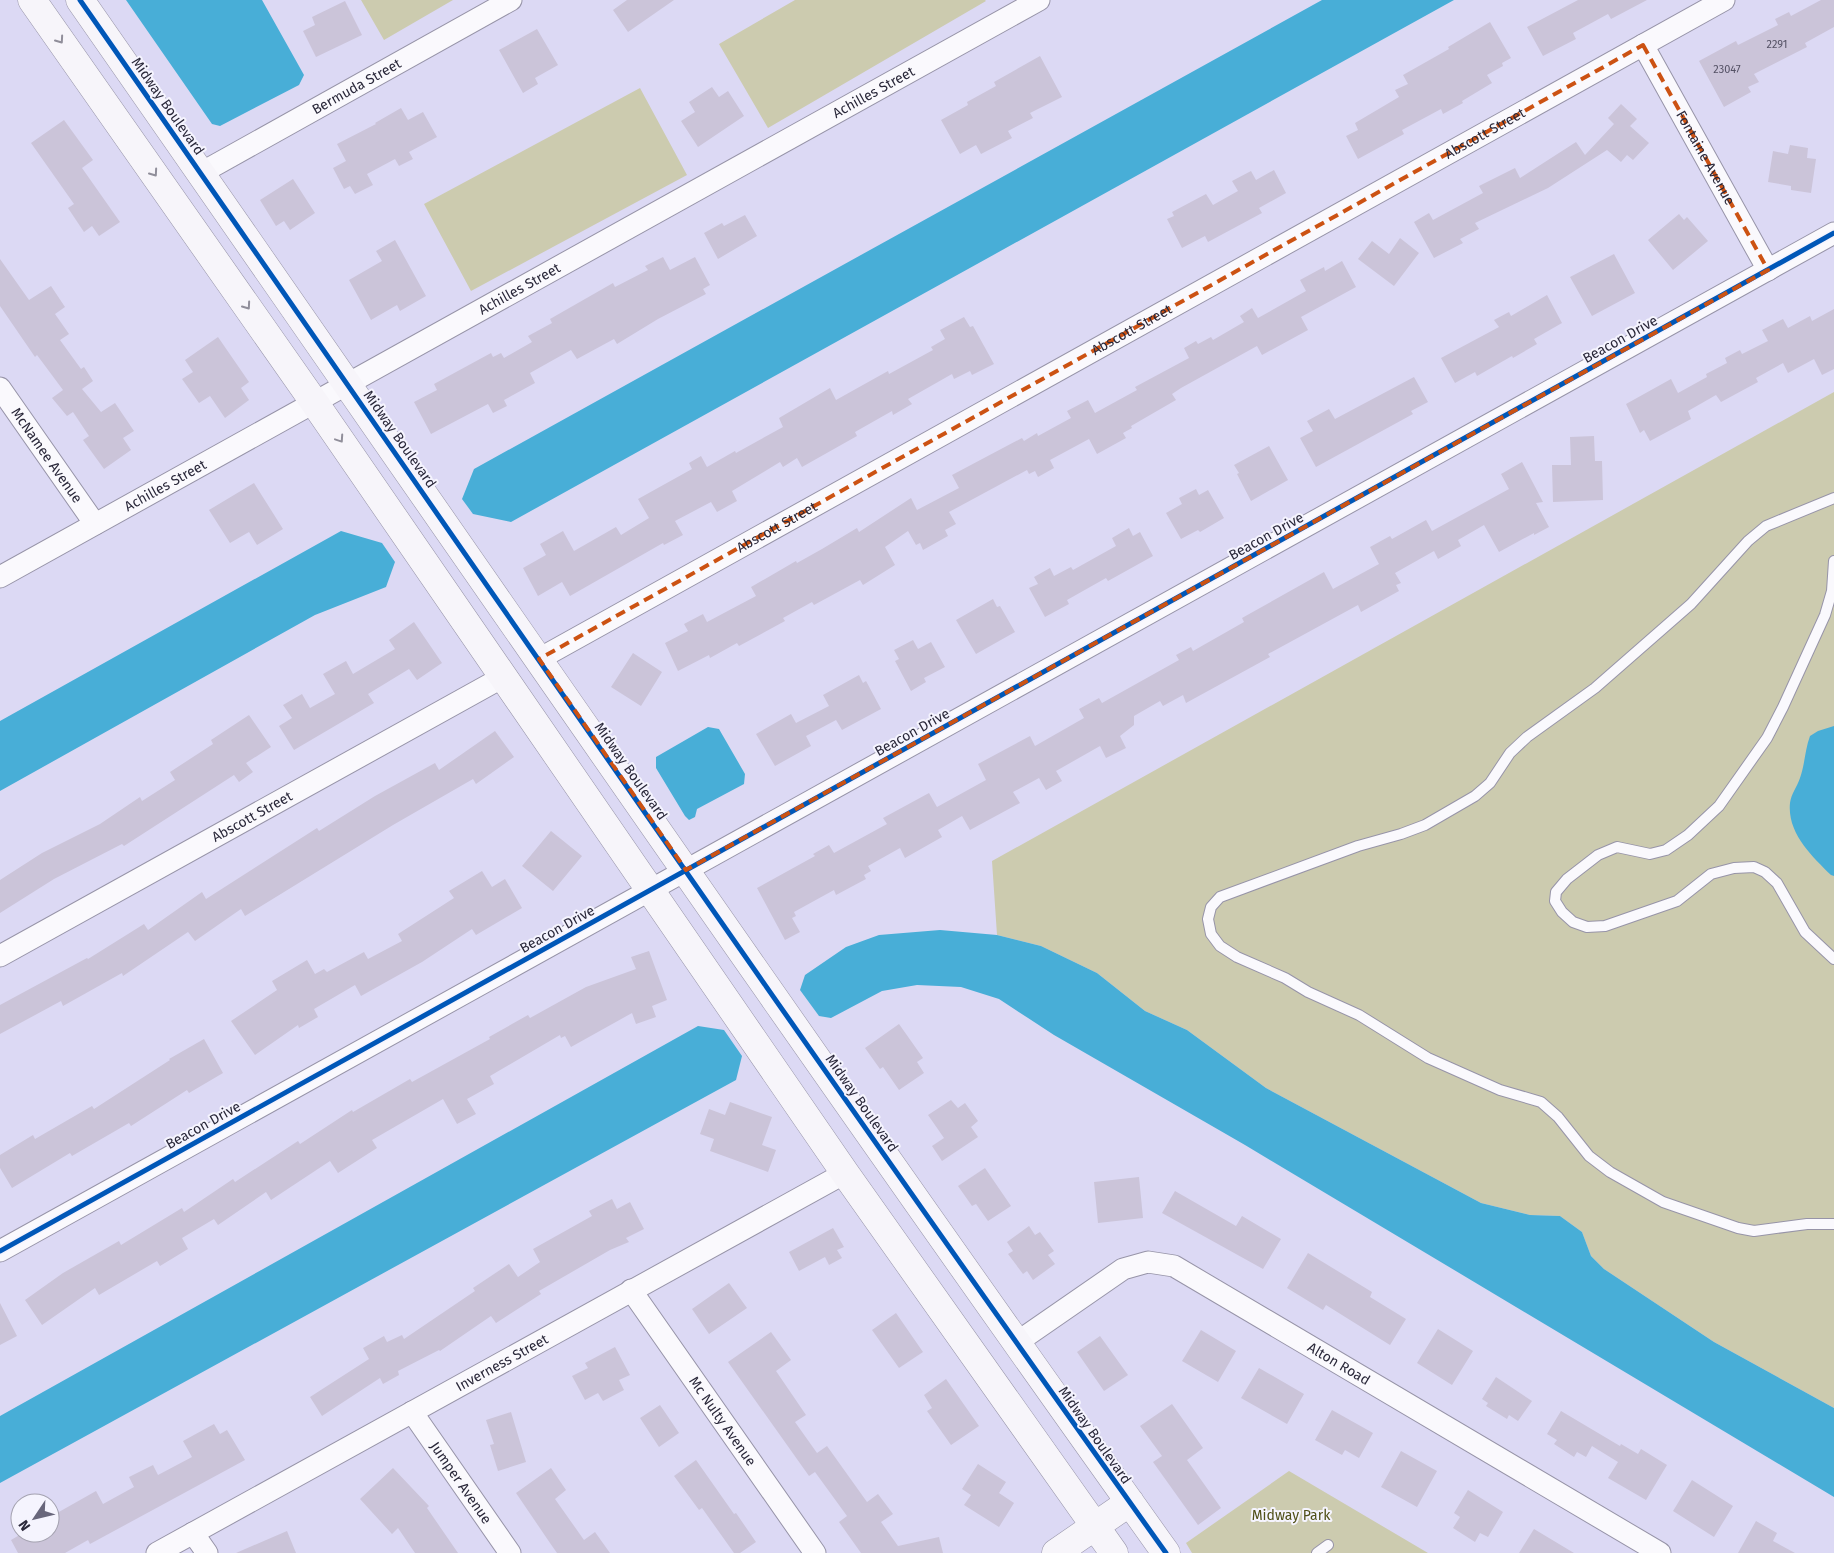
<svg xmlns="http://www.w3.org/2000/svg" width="1834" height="1553" viewBox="0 0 1834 1553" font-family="'Fira Sans',sans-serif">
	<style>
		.green { fill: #cccbaf }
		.water { fill: #48aed7 }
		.building { fill: #cbc4d9 }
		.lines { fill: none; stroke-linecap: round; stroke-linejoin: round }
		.lane-casing { stroke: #9794a8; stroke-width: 12 }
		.street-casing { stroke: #9794a8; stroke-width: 23 }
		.secondary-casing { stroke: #9794a8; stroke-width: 29 }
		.lane { stroke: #faf9fd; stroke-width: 10 }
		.street { stroke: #faf9fd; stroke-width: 21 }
		.secondary { stroke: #f7f5fa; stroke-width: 28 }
		.cycleway-casing { stroke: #f5f4fe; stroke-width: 8 }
		.cycleway { stroke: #0057b8; stroke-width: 5 }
		.oneway { stroke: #908e9a }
		.marked { fill: none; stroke: #cc5213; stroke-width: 4; stroke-dasharray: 10 6; stroke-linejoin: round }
		.labels { text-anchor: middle; stroke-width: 4; stroke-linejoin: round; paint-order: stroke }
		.number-label { font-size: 11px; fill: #545164 }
		.street-label { font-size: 14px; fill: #2a283a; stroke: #f5f4fe }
		.park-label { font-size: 14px; fill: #4f4f18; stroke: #f5f4fe }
	</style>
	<rect width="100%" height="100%" fill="#dcd9f4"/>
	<path class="green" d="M361,0H453L384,40Z
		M795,0H985L986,1L768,128L719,44Z
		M640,88L687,175L471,291L424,204Z
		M1834,392V1408L1714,1342L1604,1269L1591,1256L1582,1232L1560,1216L1530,1215L1481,1203L1266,1088L1187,1030L1145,1011L1097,973L1041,946L997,935L992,861Z
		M1289,1471L1428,1553H1192L1186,1543Z"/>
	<path class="water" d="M126,0H262L304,75L299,85L220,126L212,124Z
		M1322,0H1454L511,522L473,514L462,499L474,469Z
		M341,531L382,543L395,562L386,587L315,615L0,791V721Z
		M1834,726V876L1831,875C1812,856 1787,833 1790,803C1791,794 1797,787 1800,778C1805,764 1805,749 1810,736L1818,731Z
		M708,727L719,729L745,774L744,784L697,809L695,817L689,820L685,816L656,768V757Z
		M940,930L997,935L1041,946L1097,973L1145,1011L1187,1030L1266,1088L1481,1203L1530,1215L1560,1216L1582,1232L1591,1256L1604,1269L1714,1342L1834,1408V1497L1245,1145L1054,1035L999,999L961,987L917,985L882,991L831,1018L819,1016L800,990L805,975L846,947L879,935Z
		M698,1026L724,1030L742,1056L736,1080L0,1483V1416Z"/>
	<path class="building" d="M627,0H674L628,32L613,10Z
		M1578,0H1647L1611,19L1608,14L1573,33L1576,39L1543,56L1527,27Z
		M1821,0H1834V27L1805,43L1807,47L1754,74L1759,82L1748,87L1751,92L1724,107L1699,61L1736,41L1738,45L1778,25L1775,19L1789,12L1791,16Z
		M345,1L362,35L316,57L303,31L315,25L312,17Z
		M1490,22L1511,58L1502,63L1503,66L1487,75L1492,83L1462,101L1463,103L1443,114L1441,109L1402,130L1404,134L1358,159L1346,136L1358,130L1355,123L1399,97L1395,90L1408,84L1403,75L1449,49L1448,47Z
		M537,29L558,65L535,78L538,84L523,93L499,50Z
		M1040,56L1062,97L1030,113L1033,118L1008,131L1012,138L981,154L976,145L960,154L941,120L968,105L967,102L996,86L994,82Z
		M712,87L719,97L728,91L744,116L698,147L681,121L695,112L689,102Z
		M1621,104L1637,119L1630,126L1649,143L1633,160L1627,155L1621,162L1607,150L1548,188L1475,223L1479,229L1460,239L1463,243L1434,258L1414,222L1429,213L1433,220L1483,193L1479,186L1515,168L1520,178L1576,142L1585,155L1614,124L1608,118Z
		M401,108L408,120L423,112L437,137L409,152L413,159L399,166L395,159L367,174L373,185L355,194L350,186L344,189L333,168L346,161L337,144L376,124L375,123Z
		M64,120L93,160L82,168L120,222L99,236L92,226L84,232L68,208L74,204L31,143Z
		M1790,145L1808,148L1807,158L1816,159L1811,193L1791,190V186L1768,182L1773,151L1788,154Z
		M1274,170L1286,193L1259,208L1262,213L1208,242L1205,236L1182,248L1167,219L1174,216L1172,212L1206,194L1213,205L1238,191L1232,181L1251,171L1256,180Z
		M293,179L315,213L290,230L284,221L276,226L260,200Z
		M1679,214L1684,220L1687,217L1708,241L1673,270L1648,240Z
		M745,215L757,236L718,259L704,233L722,223L724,226Z
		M1400,238L1419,253L1394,286L1358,259L1372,241L1389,254Z
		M395,240L426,296L400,311L397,305L371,320L349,280L382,261L376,251Z
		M1614,254L1635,293L1592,316L1570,277Z
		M663,257L670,270L695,257L710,285L703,289L706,294L658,319L617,344L614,339L577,359L571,350L530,373L535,383L504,400L507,406L493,413L488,404L431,434L414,402L437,390L434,384L491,353L493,357L501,353L504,358L532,342L528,336L552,323L550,319L613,283L615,287L648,270L645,266Z
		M0,259L29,300L51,286L65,307L55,314L69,334L60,340L81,369L84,367L93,381L82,389L101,412L115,403L134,431L123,438L131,450L104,469L83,440L89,436L73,412L67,416L52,398L63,390L37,355L35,357L0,306Z
		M1342,261L1356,287L1301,317L1308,330L1262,355L1257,346L1181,388L1172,394L1176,400L1131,426L1132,428L1123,433L1126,438L1097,454L1089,439L1050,460L1054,468L1038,477L1035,471L1029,474L1027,470L949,512L956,524L945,530L948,536L923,550L920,543L916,545L908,531L885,547L895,565L863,585L860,580L814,605L812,602L783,618L785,621L739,646L737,643L710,658L709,655L678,671L665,643L688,631L684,624L703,614L707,622L756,596L751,587L796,561L797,563L822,549L857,528L859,532L911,498L917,510L959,488L952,475L1022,438L1024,441L1037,433L1038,436L1071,418L1067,411L1088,400L1095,413L1137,390L1135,387L1189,358L1184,348L1196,341L1198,344L1211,337L1213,340L1244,322L1240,316L1252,308L1258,318L1306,291L1300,280L1324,267L1325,271Z
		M1547,295L1562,323L1534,339L1537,344L1513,358L1512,356L1477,376L1475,372L1455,383L1441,358L1499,327L1494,320L1509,312L1511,316Z
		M1834,309V369L1822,375L1814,359L1788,373L1783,363L1756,378L1758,382L1721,402L1716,395L1688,411L1691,419L1650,441L1644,430L1640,433L1626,404L1671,379L1678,393L1707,377L1706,374L1727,363L1725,358L1740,350L1742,354L1768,341L1762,330L1783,319L1788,328L1810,316L1812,321Z
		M964,317L970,327L973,326L994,364L972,375L970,371L954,379L952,374L908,399L912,404L893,415L892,411L855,432L857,436L802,467L797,458L783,467L780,462L732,491L737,501L717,512L711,502L675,521L683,535L664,545L663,543L570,596L562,582L538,596L523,568L546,555L540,544L563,531L574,551L616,527L621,535L649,518L638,499L692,469L689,463L701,456L707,467L735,451L736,453L783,427L779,418L830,388L836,400L888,371L889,374L933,350L931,347L945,339L940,330Z
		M218,337L249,382L241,388L249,400L225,418L210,396L199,403L182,379L193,372L185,360Z
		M1414,377L1428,402L1411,411L1413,414L1316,467L1300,438L1313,431L1307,421L1329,409L1335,419Z
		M1594,436L1595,461H1602L1603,500L1553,502L1552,465H1571L1570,437Z
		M1269,446L1288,480L1251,501L1237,474L1239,473L1234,465Z
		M1522,462L1543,502L1536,503L1549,527L1534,535V533L1499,552L1484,525L1458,540L1461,546L1438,559L1434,551L1395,573L1401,583L1396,585L1399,591L1361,612L1358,605L1268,654L1270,657L1186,703L1183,695L1163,706L1160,701L1134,716V725L1120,736L1126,748L1106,758L1100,746L1056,771L1062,781L1046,790L1039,778L1013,792L1020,803L970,830L962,816L938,830L942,837L905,858L900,848L868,866L871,871L864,875L866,879L836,895L834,890L794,912L796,916L792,918L800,932L785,940L757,888L815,856L813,854L829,845L834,853L887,824L883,818L929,793L937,807L986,780L978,764L1030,736L1035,746L1084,718L1079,709L1099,698L1102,703L1179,660L1176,655L1191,647L1193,651L1244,622L1242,618L1324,572L1333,589L1379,564L1370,547L1390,536L1392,539L1426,520L1432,531L1509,489L1501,474Z
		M254,483L283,529L257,545L249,532L230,543L209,510Z
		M1196,489L1199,495L1208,490L1224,518L1200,532L1198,530L1181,539L1166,513L1182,504L1179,498Z
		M1129,528L1133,536L1140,532L1153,556L1108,581L1106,578L1067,600L1069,604L1045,617L1029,588L1038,584L1034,577L1050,568L1054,576L1071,567L1073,570L1116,546L1112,538Z
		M993,599L997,607L1000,606L1015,632L976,654L956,620Z
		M414,622L442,663L417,680L409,669L368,694L374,703L294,750L279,726L292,718L283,705L302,694L310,708L335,694L323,674L346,661L353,674L395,649L389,640Z
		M913,640L918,649L931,642L945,667L924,678L926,682L911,691L895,661L899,659L894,650Z
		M633,653L662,672L641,706L611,687Z
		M859,675L863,683L866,681L881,709L842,730L836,720L806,736L811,746L775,766L756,734L791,714L796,723L829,706L823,695Z
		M249,715L271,747L246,763L253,772L239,782L234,775L124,846L122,844L54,879L0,913V880L42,853L100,824L140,797L142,801L175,780L170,772L213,744L211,740Z
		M495,731L514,757L476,784L473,779L393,825L245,916L241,909L195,941L188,932L123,976L122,973L63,1006L61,1001L0,1034V1005L87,958L88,959L144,924L148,930L202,892L206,899L317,828L319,831L375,796L435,763L439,770Z
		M551,831L582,856L553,891L522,866Z
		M482,871L492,887L505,879L522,908L476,935L472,929L422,962L361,996L355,985L314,1009L318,1017L299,1028L298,1025L255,1055L231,1021L277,990L272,981L307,960L315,974L324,969L327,972L364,952L368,959L402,941L398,934L454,898L449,891Z
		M649,951L667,1000L652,1006L656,1017L636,1024L632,1013L571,1047L565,1036L561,1038L560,1035L490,1076L494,1084L467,1099L476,1114L457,1124L443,1099L372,1140L377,1148L338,1173L330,1161L271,1200L266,1192L218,1225L214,1219L182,1238L188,1249L160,1266L157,1261L99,1295L95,1288L42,1325L25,1300L63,1273L119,1241L121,1245L182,1208L184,1212L233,1179L235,1182L298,1141L300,1144L352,1110L353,1112L410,1079L412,1082L490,1039L489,1037L528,1015L530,1018L586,987L636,969L631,957Z
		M899,1024L923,1058L917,1062L924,1073L899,1090L883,1067L880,1069L865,1048Z
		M204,1039L223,1073L189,1093L187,1090L131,1126L129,1123L72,1156L70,1153L12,1188L0,1168V1155L33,1135L35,1139L92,1106L94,1109L170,1060L169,1059Z
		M951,1100L958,1108L965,1103L978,1121L971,1127L978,1137L942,1161L932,1146L944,1138L928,1115Z
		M730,1102L772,1117L762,1145L776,1150L768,1172L710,1151L714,1139L700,1134L709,1109L725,1115Z
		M985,1168L1011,1206L988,1221L976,1204L972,1206L958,1186Z
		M1139,1177L1143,1218L1098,1223L1094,1182Z
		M1175,1191L1236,1226L1242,1216L1281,1239L1263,1269L1162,1213Z
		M612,1199L617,1209L630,1202L644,1229L626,1238L629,1242L610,1250L539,1291L541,1294L496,1323L491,1316L440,1351L439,1350L398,1371L399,1375L383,1384L380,1378L322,1416L310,1397L369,1359L363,1348L384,1336L387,1342L402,1335L404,1339L475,1291L473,1288L509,1264L518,1277L540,1262L533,1249L592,1216L589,1211Z
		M1029,1226L1035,1235L1040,1232L1054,1251L1048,1255L1055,1264L1033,1280L1027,1271L1023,1274L1008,1254L1013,1251L1007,1242Z
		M833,1228L844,1247L837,1250L842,1258L829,1265L825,1257L799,1271L789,1252Z
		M1308,1253L1372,1292L1370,1297L1406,1319L1390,1345L1326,1305L1323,1310L1287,1288Z
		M729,1283L747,1308L709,1334L692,1309Z
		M0,1303L17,1336L0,1345Z
		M896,1313L923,1352L899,1368L872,1330Z
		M1438,1329L1473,1351L1452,1385L1417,1363Z
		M1201,1330L1236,1351L1218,1382L1182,1361Z
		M771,1332L791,1360L776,1371L806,1415L795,1422L817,1453L827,1446L867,1502L878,1494L893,1514L881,1522L898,1546L939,1537L943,1553H861L839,1522L847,1516L815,1472L809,1476L728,1362Z
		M1100,1336L1128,1375L1104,1391L1077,1352Z
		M615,1347L630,1375L619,1380L624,1390L603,1401L598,1393L585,1400L572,1376L588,1368L585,1363Z
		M1259,1368L1304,1394L1287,1424L1241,1398Z
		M1496,1377L1532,1401L1518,1421L1509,1415L1507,1419L1486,1406L1488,1403L1482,1399Z
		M946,1379L979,1426L951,1445L927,1411L932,1408L924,1395Z
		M1172,1404L1203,1448L1187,1460L1221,1508L1198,1525L1153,1462L1162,1456L1140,1426Z
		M660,1405L679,1433L659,1447L640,1418Z
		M1332,1410L1373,1433L1359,1458L1345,1450L1342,1455L1315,1440Z
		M1561,1411L1620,1446L1621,1444L1638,1454L1641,1449L1667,1465L1646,1500L1608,1478L1618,1462L1592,1446L1586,1457L1577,1452L1574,1457L1554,1444L1557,1440L1547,1434Z
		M511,1412L526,1462L498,1471L490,1445L494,1444L486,1420Z
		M214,1424L220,1434L227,1430L245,1460L90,1544L88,1540L65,1553H18L11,1540L23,1533H50V1517L96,1491L103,1504L134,1487L129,1477L153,1465L158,1475L192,1457L183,1441Z
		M1401,1451L1437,1471L1417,1507L1381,1487Z
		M696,1460L734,1514L736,1513L756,1542L740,1553H734L702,1508L699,1510L674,1476Z
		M978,1464L1006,1482L999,1493L1014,1503L999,1527L964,1505L971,1495L962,1489Z
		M393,1468L429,1506L427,1508L458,1553H415L398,1528L392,1534L360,1499Z
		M551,1468L566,1490L555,1499L584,1540L595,1532L610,1553H557L550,1543L516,1493Z
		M1692,1480L1733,1506L1714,1537L1673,1511Z
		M1468,1490L1503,1512L1488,1537L1480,1533L1475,1542L1453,1528L1460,1517L1454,1513Z
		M1756,1521L1777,1533L1773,1541L1795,1553H1738Z
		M1534,1529L1574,1553H1519Z
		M287,1531L296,1553H236Z"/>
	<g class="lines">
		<defs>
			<path id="lane" d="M1834,498L1766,526L1748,541L1691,604L1595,688L1527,737L1510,753L1490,783L1475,796L1425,825L1401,834L1358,846L1220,897L1211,907L1208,919L1211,934L1220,946L1237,957L1285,978L1308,992L1359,1015L1428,1058L1500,1090L1541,1102L1558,1117L1589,1156L1610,1172L1663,1202L1738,1228L1754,1231L1807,1224H1834
				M1834,561L1832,591L1825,615L1783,707L1767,738L1719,806L1688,835L1666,850L1650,854L1617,847L1598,855L1567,879L1556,892L1555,901L1562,912L1573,922L1587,927L1605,926L1677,901L1711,874L1734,868L1754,867L1765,872L1777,883L1805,932L1834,959
				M1317,1553L1328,1545"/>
			<g id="street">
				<path id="s1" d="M1643,45L1768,270"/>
				<path id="s2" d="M201,173L511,0"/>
				<path id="s3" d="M0,388L95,524"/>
				<path id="s4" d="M0,577L1039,0"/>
				<path id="s5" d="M539,659L1724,0"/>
				<path id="s6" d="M0,956L503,677"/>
				<path d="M0,1251L1834,233"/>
				<path id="s7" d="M631,1290L815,1553"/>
				<path id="s8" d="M1016,1343L1123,1269L1148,1262L1174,1266L1660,1553"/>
				<path id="s9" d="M412,1412L510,1553"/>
				<path d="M193,1533L207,1553"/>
				<path id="s10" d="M157,1553L845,1173"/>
			</g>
			<path id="secondary" d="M32,0L314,402L845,1173L1114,1553
				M80,0C441,518 799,1039 1166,1553
				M1056,1553L1130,1502"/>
		</defs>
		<use href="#lane" class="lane-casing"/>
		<use href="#street" class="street-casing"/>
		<use href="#secondary" class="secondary-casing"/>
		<use href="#lane" class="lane"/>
		<use href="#street" class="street"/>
		<use href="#secondary" class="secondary"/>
		<defs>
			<path id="cycleway" d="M80,0C441,518 799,1039 1166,1553
				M0,1251L1834,233"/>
		</defs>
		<use href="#cycleway" class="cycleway-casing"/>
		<use href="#cycleway" class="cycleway"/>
	</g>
	<defs><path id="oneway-chevron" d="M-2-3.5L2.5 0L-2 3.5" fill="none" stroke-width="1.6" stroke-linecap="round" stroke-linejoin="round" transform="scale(1.25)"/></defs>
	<g class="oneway">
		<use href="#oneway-chevron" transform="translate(60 40) rotate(55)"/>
		<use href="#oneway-chevron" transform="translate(154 173) rotate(55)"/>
		<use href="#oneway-chevron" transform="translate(247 306) rotate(55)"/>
		<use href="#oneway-chevron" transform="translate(340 439) rotate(56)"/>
	</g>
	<path class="marked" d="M1643,45L1768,270L686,870L539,659Z"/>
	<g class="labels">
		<g class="number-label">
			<text x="1777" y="48">2291</text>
			<text x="1727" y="73">23047</text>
		</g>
		<g class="street-label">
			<text dy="5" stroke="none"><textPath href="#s2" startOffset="178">Bermuda Street</textPath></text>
			<text dy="5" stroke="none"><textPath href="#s4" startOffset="999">Achilles Street</textPath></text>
			<text transform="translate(168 106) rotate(55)" y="5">Midway Boulevard</text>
			<text dy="5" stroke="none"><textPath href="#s5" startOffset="1082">Abscott Street</textPath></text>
			<text dy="5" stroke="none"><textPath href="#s1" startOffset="129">Fontaine Avenue</textPath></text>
			<text dy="5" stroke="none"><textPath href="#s4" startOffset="594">Achilles Street</textPath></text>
			<text dy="5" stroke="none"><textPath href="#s5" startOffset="678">Abscott Street</textPath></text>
			<text transform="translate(1620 339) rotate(-29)" y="5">Beacon Drive</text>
			<text transform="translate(400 439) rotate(55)" y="5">Midway Boulevard</text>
			<text dy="5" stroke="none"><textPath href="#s3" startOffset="82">McNamee Avenue</textPath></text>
			<text dy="5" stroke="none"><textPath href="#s4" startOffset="189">Achilles Street</textPath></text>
			<text dy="5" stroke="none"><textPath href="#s5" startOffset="272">Abscott Street</textPath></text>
			<text transform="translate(1266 536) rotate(-29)" y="5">Beacon Drive</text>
			<text transform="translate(912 732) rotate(-29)" y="5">Beacon Drive</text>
			<text transform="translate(631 771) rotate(55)" y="5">Midway Boulevard</text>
			<text dy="5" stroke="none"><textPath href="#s6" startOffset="288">Abscott Street</textPath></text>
			<text transform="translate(557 929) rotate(-29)" y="5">Beacon Drive</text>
			<text transform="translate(862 1103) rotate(55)" y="5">Midway Boulevard</text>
			<text transform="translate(203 1125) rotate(-29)" y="5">Beacon Drive</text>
			<text dy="5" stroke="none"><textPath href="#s10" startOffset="394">Inverness Street</textPath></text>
			<text dy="5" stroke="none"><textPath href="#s8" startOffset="374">Alton Road</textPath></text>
			<text dy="5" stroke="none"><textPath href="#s7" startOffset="160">Mc Nulty Avenue</textPath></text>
			<text transform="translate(1095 1435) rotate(55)" y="5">Midway Boulevard</text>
			<text dy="5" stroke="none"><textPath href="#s9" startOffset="86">Jumper Avenue</textPath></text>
		</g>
		<g class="park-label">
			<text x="1291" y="1520">Midway Park</text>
		</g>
	</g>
	<g transform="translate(35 1518) rotate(235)"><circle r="24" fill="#f5f4fe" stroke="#a4a2b0"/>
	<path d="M0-4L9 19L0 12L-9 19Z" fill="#68667b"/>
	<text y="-8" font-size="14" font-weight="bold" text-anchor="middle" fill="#2a283a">N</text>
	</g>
</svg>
